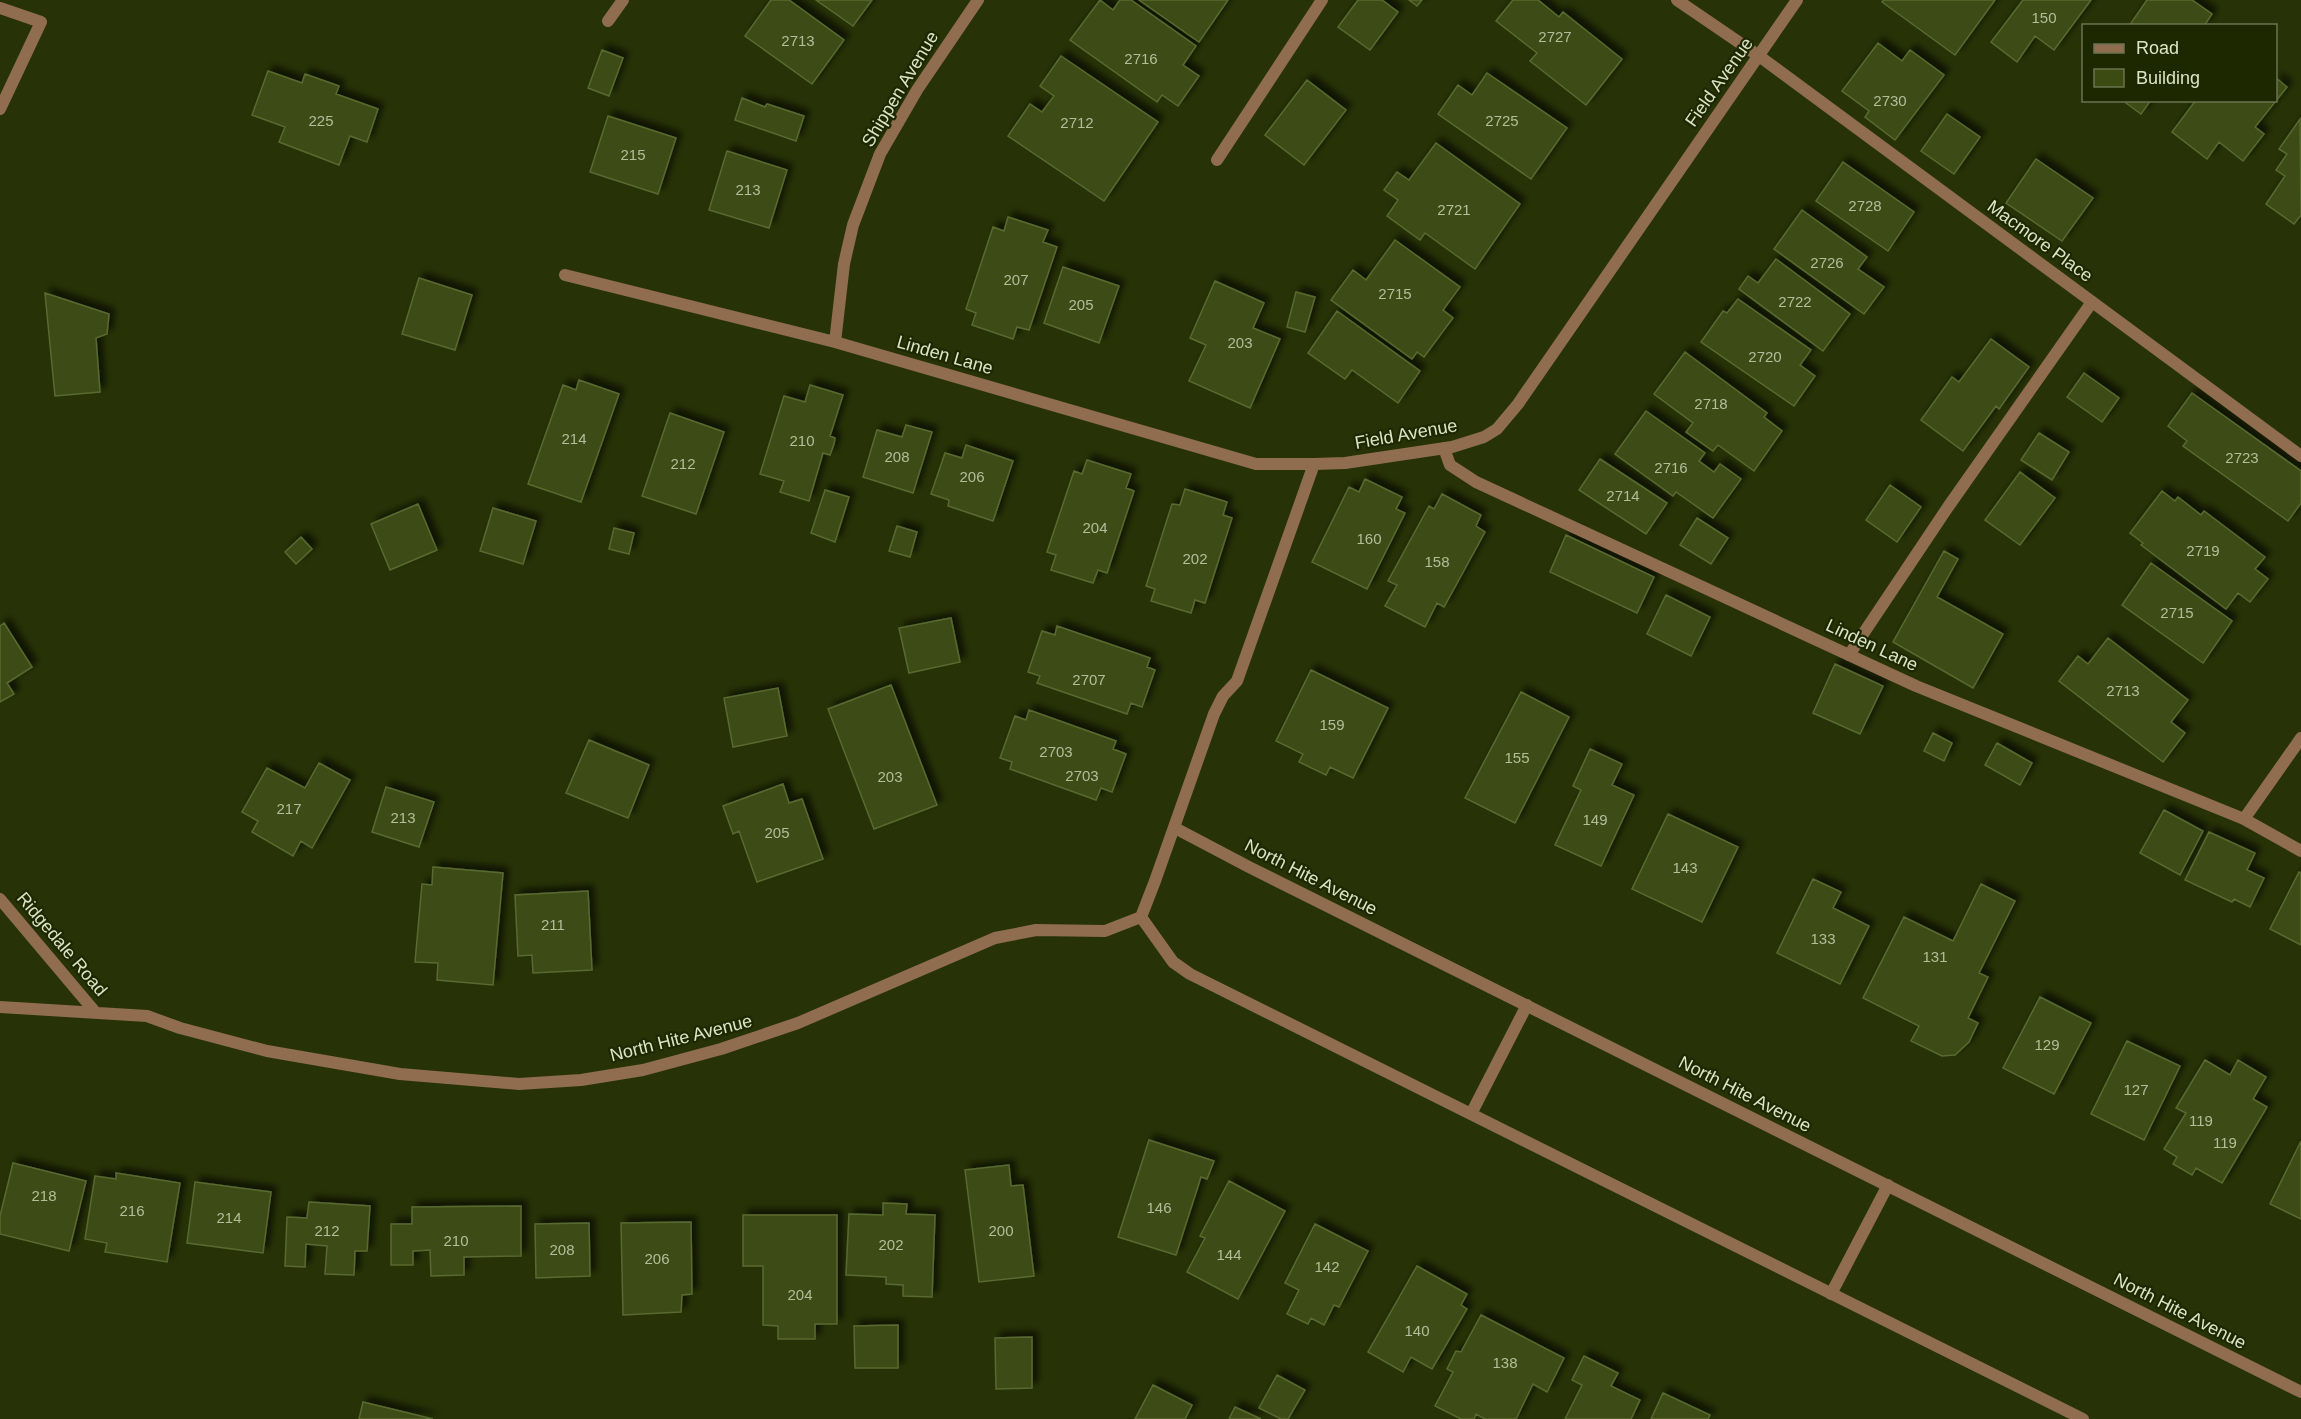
<svg xmlns="http://www.w3.org/2000/svg" width="2301" height="1419" viewBox="0 0 2301 1419" font-family="Arial,sans-serif">
	<style>
		.building { fill: #3c4b12; stroke: #596a31; stroke-width: 1.5; filter: url(#shadow) }
		.lines { fill: none; stroke-linecap: round; stroke-linejoin: round }
		.service { stroke: #8f6d4e; stroke-width: 12 }
		.minor { stroke: #8f6d4e; stroke-width: 12 }
		.labels { text-anchor: middle; stroke-width: 4.5; stroke-linejoin: round; paint-order: stroke }
		.number-label { font-size: 15px; fill: #b2be9a }
		.street-label { font-size: 18px; fill: #dae5c7; stroke: #1e2800 }
	</style>
	<defs>
		<filter id="shadow"><feDropShadow dx="5.5" dy="-5.5" stdDeviation="3" flood-color="#0009"/></filter>
	</defs>
	<rect width="100%" height="100%" fill="#273306"/>
	<path class="building" d="M771,0H789L844,40L812,84L745,36Z
		M816,0H872L853,26Z
		M1100,0L1113,10L1120,0H1131L1196,46L1183,65L1199,76L1178,106L1162,95L1157,102L1070,40Z
		M1139,0H1228L1199,42Z
		M1358,0H1382L1398,12L1370,50L1338,27Z
		M1409,0H1422L1417,6Z
		M1513,0H1538L1559,17L1563,12L1622,59L1586,105L1530,61L1537,53L1496,21Z
		M1884,0H1995L1955,55L1882,2Z
		M2023,0H2091L2054,50L2035,36L2017,62L1991,42Z
		M2147,0H2192L2212,14L2204,26H2129Z
		M1878,43L1902,61L1910,50L1944,75L1895,140L1865,117L1869,111L1842,91Z
		M602,50L623,58L609,96L588,88Z
		M1061,56L1158,122L1104,201L1008,136L1030,104L1042,112L1054,96L1040,86Z
		M268,71L302,83L305,74L339,86L336,94L378,109L367,142L350,136L339,165L279,142L285,127L252,115Z
		M1487,73L1567,128L1531,179L1438,114L1458,85L1472,95Z
		M2276,78L2287,87L2255,127L2264,134L2243,161L2219,142L2207,159L2172,132L2196,100H2276Z
		M1307,80L1346,110L1304,165L1265,135Z
		M742,98L765,107L767,104L804,116L796,141L735,120Z
		M2122,100H2151L2141,114Z
		M1947,114L1980,137L1954,174L1921,151Z
		M608,116L676,138L658,194L590,172Z
		M2300,119L2301,215L2294,224L2266,204L2285,176L2276,170L2287,154L2279,149Z
		M1436,143L1520,204L1475,269L1425,233L1420,240L1387,216L1398,200L1384,190L1397,172L1409,180Z
		M727,151L787,170L769,228L709,210Z
		M2036,159L2093,198L2062,241L2006,203Z
		M1843,162L1914,212L1888,251L1816,201Z
		M1802,210L1867,257L1858,269L1884,287L1864,314L1774,249Z
		M1008,217L1048,230L1043,242L1057,247L1029,330L1017,327L1013,339L972,325L976,313L966,309L993,227L1004,231Z
		M1395,240L1460,287L1443,310L1453,318L1424,357L1417,352L1412,359L1331,300L1353,270L1366,280Z
		M1776,259L1850,314L1823,351L1739,289L1748,276L1758,283Z
		M1063,267L1119,286L1099,343L1044,323Z
		M419,278L472,295L455,350L402,334Z
		M1215,281L1264,303L1253,328L1280,339L1250,408L1189,381L1206,345L1190,338Z
		M1296,292L1315,297L1305,332L1287,327Z
		M45,293L109,314L107,334L96,338L100,392L55,396Z
		M1738,299L1811,350L1800,365L1815,376L1794,406L1701,342L1723,311L1727,313Z
		M1337,311L1420,371L1398,403L1352,370L1345,379L1308,353Z
		M1991,339L2029,367L1999,409L1996,406L1963,451L1921,420L1952,377L1959,382Z
		M1685,352L1767,413L1764,417L1782,431L1754,471L1718,445L1713,451L1686,432L1693,423L1654,394Z
		M2084,373L2119,398L2102,422L2067,397Z
		M579,380L619,394L581,502L528,484L563,385L576,390Z
		M810,385L843,395L830,436L835,438L834,444L830,455L823,453L809,501L780,492L784,481L760,474L784,396L805,402Z
		M2192,393L2301,471V503L2288,521L2183,446L2187,441L2168,426Z
		M1646,411L1705,453L1699,461L1714,472L1720,464L1741,479L1713,518L1676,492L1673,496L1615,454Z
		M670,413L724,432L696,514L642,496Z
		M906,425L932,432L913,493L863,477L877,430L902,437Z
		M2039,433L2069,452L2052,480L2021,460Z
		M966,445L1013,461L993,521L948,506L949,500L931,494L945,453L962,458Z
		M1600,459L1667,503L1646,534L1579,490Z
		M1087,460L1131,474L1126,488L1134,491L1107,573L1098,570L1093,583L1051,570L1056,555L1047,552L1074,471L1082,474Z
		M2020,472L2055,498L2020,545L1985,520Z
		M1365,479L1402,497L1396,509L1405,513L1367,589L1312,562L1349,487L1359,492Z
		M1890,485L1921,507L1897,542L1866,520Z
		M1185,489L1227,502L1223,515L1232,518L1205,603L1195,600L1191,613L1151,601L1155,589L1146,586L1172,504L1180,505Z
		M825,490L849,497L835,542L811,533Z
		M2162,491L2175,501L2178,497L2201,515L2204,511L2265,557L2255,569L2268,579L2250,602L2238,593L2226,609L2141,545L2143,543L2130,533Z
		M1442,494L1481,515L1476,526L1485,532L1444,607L1437,603L1425,627L1385,606L1397,585L1388,581L1429,506L1434,509Z
		M418,504L437,550L390,570L371,524Z
		M493,508L536,521L523,564L480,551Z
		M1697,518L1728,538L1711,564L1680,545Z
		M897,526L917,532L910,557L889,551Z
		M614,528L634,533L629,554L609,549Z
		M1566,535L1654,577L1637,613L1550,572Z
		M301,537L312,549L296,564L285,552Z
		M1944,551L1958,559L1937,597L2003,634L1973,688L1893,642Z
		M2151,563L2232,621L2203,663L2122,605Z
		M1666,595L1710,617L1691,656L1647,634Z
		M951,618L960,662L909,673L899,628Z
		M4,623L32,667L7,683L14,694L0,702V626Z
		M1057,626L1150,658L1147,667L1155,670L1142,707L1131,703L1127,714L1037,683L1040,676L1028,672L1042,631L1055,635Z
		M2108,638L2188,700L2171,722L2185,733L2163,762L2059,681L2078,656L2088,664Z
		M1835,664L1883,686L1860,734L1813,713Z
		M1311,670L1388,708L1353,778L1330,767L1326,775L1299,762L1303,754L1276,741Z
		M891,685L937,805L874,829L828,709Z
		M778,688L787,736L733,747L724,698Z
		M1521,692L1569,717L1515,823L1465,798Z
		M1029,710L1116,741L1113,749L1126,754L1112,792L1101,788L1096,800L1010,769L1012,762L1000,758L1015,716L1026,720Z
		M1933,733L1952,743L1944,761L1924,751Z
		M589,740L649,765L628,818L566,793Z
		M1997,743L2032,763L2020,785L1985,765Z
		M1590,749L1622,764L1612,785L1634,795L1601,866L1555,845L1581,790L1573,786Z
		M319,763L350,780L312,848L301,841L293,856L252,832L258,821L242,812L267,768L305,788Z
		M783,784L789,803L802,799L823,859L757,882L739,831L733,834L723,806Z
		M386,787L434,802L419,847L372,832Z
		M2164,810L2203,831L2180,875L2140,853Z
		M1668,814L1738,847L1702,922L1632,889Z
		M2209,832L2255,853L2247,870L2264,878L2250,907L2234,899L2232,902L2185,880Z
		M433,867L503,873L493,985L437,980L438,963L415,962L422,884L432,885Z
		M2299,872L2301,873V945L2270,929Z
		M1813,879L1841,892L1833,908L1869,926L1840,984L1777,953Z
		M1981,884L2015,901L1979,973L1988,977L1968,1018L1978,1023L1969,1042L1955,1055L1942,1056L1911,1041L1919,1026L1863,998L1904,917L1953,941Z
		M588,891L592,970L533,973L532,955L518,956L515,895Z
		M2040,997L2091,1023L2054,1094L2003,1068Z
		M2127,1041L2180,1066L2144,1140L2091,1114Z
		M2205,1060L2230,1075L2238,1060L2266,1077L2253,1099L2267,1107L2222,1183L2196,1168L2192,1175L2173,1164L2177,1157L2164,1149L2186,1113L2176,1108Z
		M1149,1140L1214,1161L1207,1179L1201,1177L1176,1255L1118,1237Z
		M2301,1141V1219L2270,1204Z
		M13,1163L86,1181L69,1251L0,1234V1216Z
		M1009,1165L1011,1186L1023,1185L1034,1276L979,1282L965,1170Z
		M116,1173L180,1183L167,1262L105,1252L107,1243L85,1239L95,1176L116,1179Z
		M1229,1181L1285,1211L1238,1299L1187,1272L1205,1238L1200,1236Z
		M195,1182L271,1192L263,1253L187,1243Z
		M309,1202L370,1206L367,1251H355L354,1275L325,1274L327,1246L306,1244L305,1267L285,1266L287,1217L307,1218Z
		M883,1203L907,1204L906,1214L935,1215L932,1297L903,1296V1285L886,1284V1277L846,1275L849,1214L883,1215Z
		M521,1206V1256L464,1257V1275L431,1276L430,1250L413,1251V1265H391V1224H412V1207Z
		M743,1215H837V1324H815V1339H778V1326L763,1325V1266H743Z
		M691,1222L692,1294L682,1295L681,1312L623,1315L621,1223Z
		M589,1223L590,1276L536,1278L535,1224Z
		M1315,1224L1368,1251L1339,1307L1334,1305L1324,1325L1311,1318L1308,1324L1287,1314L1299,1290L1285,1283Z
		M1417,1266L1467,1294L1461,1305L1467,1309L1432,1369L1411,1357L1403,1372L1368,1352Z
		M1481,1315L1564,1358L1547,1392L1533,1384L1516,1419H1485L1476,1414L1474,1419H1461L1435,1406L1453,1372L1447,1369L1456,1351L1461,1352Z
		M898,1325V1368H855L854,1326Z
		M1032,1337V1388L996,1389L995,1338Z
		M1584,1356L1618,1373L1611,1386L1640,1400L1631,1419H1565L1582,1385L1572,1380Z
		M1277,1375L1305,1390L1288,1419H1281L1259,1408Z
		M1153,1385L1192,1405L1185,1419H1135Z
		M1663,1393L1710,1415L1708,1419H1651Z
		M363,1402L433,1419H359Z
		M1235,1407L1261,1419H1229Z"/>
	<g class="lines">
		<path class="service" d="M0,8L41,22L0,109
			M1217,160L1322,0
			M1849,655L1948,507L2092,302
			M1471,1114L1527,1005
			M1831,1294L1888,1185"/>
		<path class="minor" d="M1677,0L1759,56L2301,456
			M608,21L623,0
			M565,275L835,342L1256,464H1314
			M835,342L844,264L853,225L880,154L917,90L978,0
			M1444,448L1450,465L1476,482L1916,686L2244,819L2301,851
			M2244,819L2301,738
			M1175,828L1249,867L2301,1392
			M0,899L96,1013
			M1141,917L1173,962L1190,974L2083,1419
			M0,1007L147,1016L180,1028L267,1051L400,1074L519,1084L581,1080L643,1070L721,1049L798,1023L995,938L1036,930L1105,931L1141,917L1155,881L1214,714L1223,696L1237,681L1314,464L1345,463L1452,447L1484,437L1497,429L1518,404L1797,0"/>
	</g>
	<g class="labels">
		<g class="number-label">
			<text x="2044" y="23">150</text>
			<text x="1555" y="42">2727</text>
			<text x="798" y="46">2713</text>
			<text x="1141" y="64">2716</text>
			<text x="1890" y="106">2730</text>
			<text x="321" y="126">225</text>
			<text x="1502" y="126">2725</text>
			<text x="1077" y="128">2712</text>
			<text x="633" y="160">215</text>
			<text x="748" y="195">213</text>
			<text x="1865" y="211">2728</text>
			<text x="1454" y="215">2721</text>
			<text x="1827" y="268">2726</text>
			<text x="1016" y="285">207</text>
			<text x="1395" y="299">2715</text>
			<text x="1795" y="307">2722</text>
			<text x="1081" y="310">205</text>
			<text x="1240" y="348">203</text>
			<text x="1765" y="362">2720</text>
			<text x="1711" y="409">2718</text>
			<text x="574" y="444">214</text>
			<text x="802" y="446">210</text>
			<text x="897" y="462">208</text>
			<text x="2242" y="463">2723</text>
			<text x="683" y="469">212</text>
			<text x="1671" y="473">2716</text>
			<text x="972" y="482">206</text>
			<text x="1623" y="501">2714</text>
			<text x="1095" y="533">204</text>
			<text x="1369" y="544">160</text>
			<text x="2203" y="556">2719</text>
			<text x="1195" y="564">202</text>
			<text x="1437" y="567">158</text>
			<text x="2177" y="618">2715</text>
			<text x="1089" y="685">2707</text>
			<text x="2123" y="696">2713</text>
			<text x="1332" y="730">159</text>
			<text x="1056" y="757">2703</text>
			<text x="1517" y="763">155</text>
			<text x="1082" y="781">2703</text>
			<text x="890" y="782">203</text>
			<text x="289" y="814">217</text>
			<text x="403" y="823">213</text>
			<text x="1595" y="825">149</text>
			<text x="777" y="838">205</text>
			<text x="1685" y="873">143</text>
			<text x="553" y="930">211</text>
			<text x="1823" y="944">133</text>
			<text x="1935" y="962">131</text>
			<text x="2047" y="1050">129</text>
			<text x="2136" y="1095">127</text>
			<text x="2201" y="1126">119</text>
			<text x="2225" y="1148">119</text>
			<text x="44" y="1201">218</text>
			<text x="1159" y="1213">146</text>
			<text x="132" y="1216">216</text>
			<text x="229" y="1223">214</text>
			<text x="327" y="1236">212</text>
			<text x="1001" y="1236">200</text>
			<text x="456" y="1246">210</text>
			<text x="891" y="1250">202</text>
			<text x="562" y="1255">208</text>
			<text x="1229" y="1260">144</text>
			<text x="657" y="1264">206</text>
			<text x="1327" y="1272">142</text>
			<text x="800" y="1300">204</text>
			<text x="1417" y="1336">140</text>
			<text x="1505" y="1368">138</text>
		</g>
		<g class="street-label">
			<text transform="translate(1719 82) rotate(-55)" y="6">Field Avenue</text>
			<text transform="translate(900 89) rotate(-59)" y="6">Shippen Avenue</text>
			<text transform="translate(2040 241) rotate(36)" y="6">Macmore Place</text>
			<text transform="translate(945 355) rotate(16)" y="6">Linden Lane</text>
			<text transform="translate(1406 434) rotate(-10)" y="6">Field Avenue</text>
			<text transform="translate(1872 645) rotate(25)" y="6">Linden Lane</text>
			<text transform="translate(1311 877) rotate(27)" y="6">North Hite Avenue</text>
			<text transform="translate(62 944) rotate(50)" y="6">Ridgedale Road</text>
			<text transform="translate(681 1038) rotate(-14)" y="6">North Hite Avenue</text>
			<text transform="translate(1745 1094) rotate(27)" y="6">North Hite Avenue</text>
			<text transform="translate(2180 1311) rotate(27)" y="6">North Hite Avenue</text>
		</g>
	</g>
	<rect x="2082" y="24" width="195" height="78" fill="#1e2800" stroke="#697450" stroke-width="1.5"/>
	<rect x="2094" y="44" width="30" height="9" fill="#8f6d4e" stroke="#697450" stroke-width="1.5"/>
	<text x="2136" y="54" font-size="18" fill="#dae5c7">Road</text>
	<rect x="2094" y="69" width="30" height="18" fill="#3c4b12" stroke="#697450" stroke-width="1.5"/>
	<text x="2136" y="84" font-size="18" fill="#dae5c7">Building</text>
</svg>
